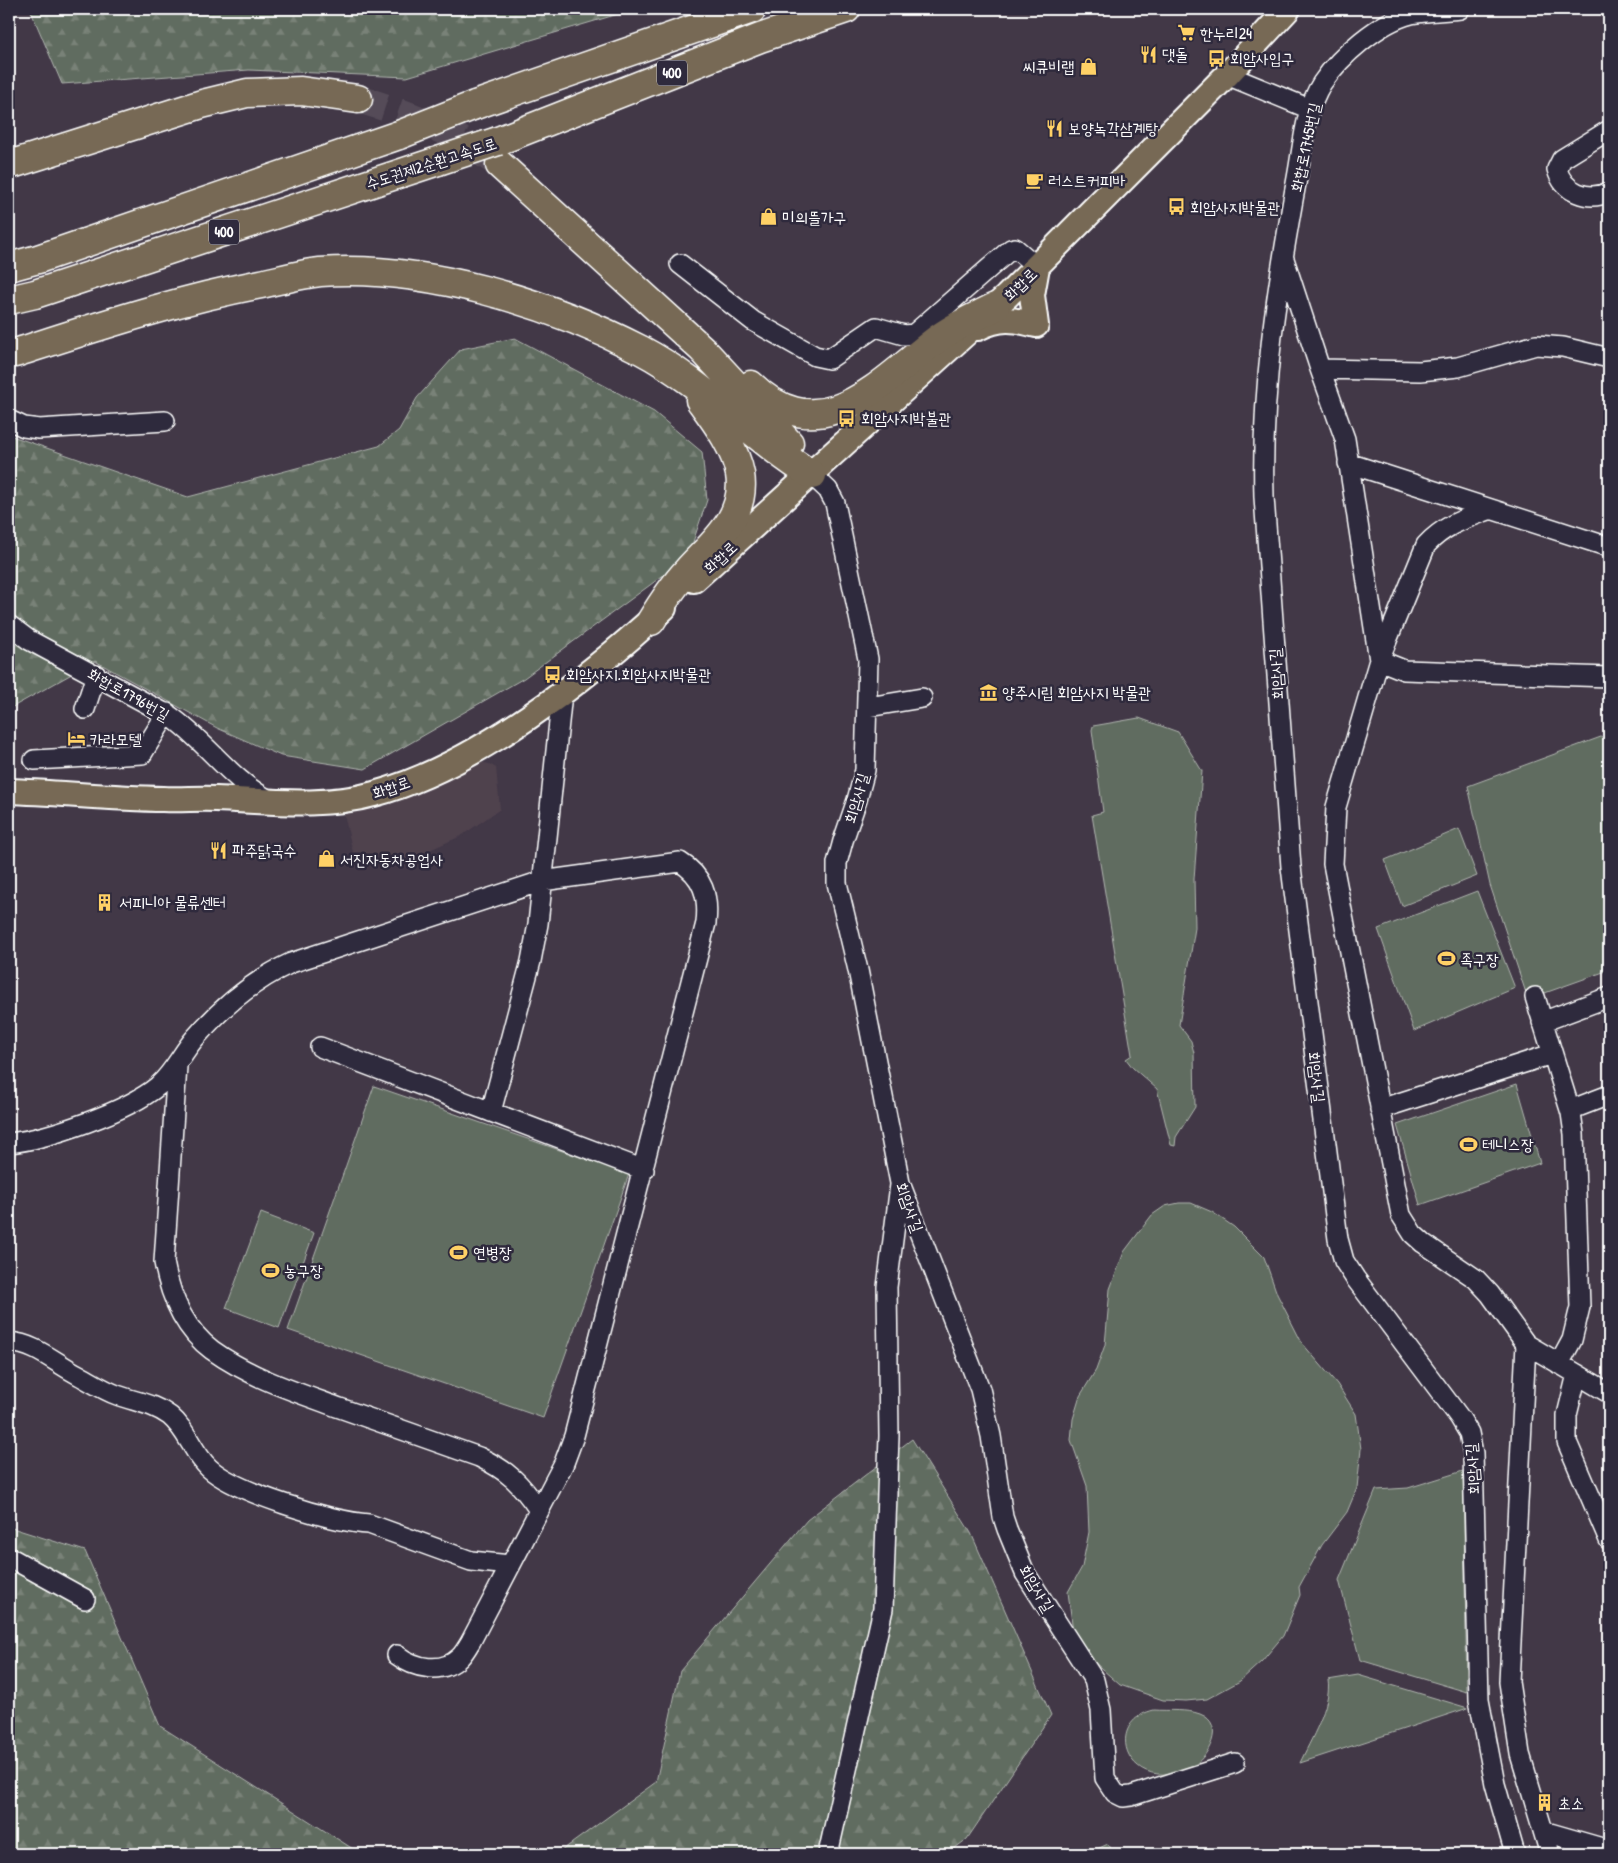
<svg xmlns="http://www.w3.org/2000/svg" width="1618" height="1863" viewBox="0 0 1618 1863" font-family="'Patrick Hand','Poor Story',sans-serif">
	<style>
		.built { fill: #50424e }
		.grass { fill: #616c60; stroke: #b0b6b0 }
		.forest { fill: url(#forest-firs); stroke: #b0b6b0 }
		.lines { fill: none; stroke-linecap: round; stroke-linejoin: round }
		.highway-tunnel { stroke: #554c59; stroke-width: 28; stroke-dasharray: 28 14; stroke-linecap: butt }
		.minor-casing { stroke: #fff; stroke-width: 22 }
		.major-casing { stroke: #fff; stroke-width: 28 }
		.highway-casing { stroke: #fff; stroke-width: 31 }
		.minor { stroke: #2f2a3d; stroke-width: 19 }
		.major { stroke: #776954; stroke-width: 24 }
		.highway { stroke: #776954; stroke-width: 28 }
		.highway-bridge-casing { stroke: #fff; stroke-width: 31; stroke-linecap: butt }
		.highway-bridge { stroke: #776954; stroke-width: 28 }
		.labels { text-anchor: middle; stroke-width: 5; stroke-linejoin: round; paint-order: stroke }
		.shield { fill: #2f2a3d; stroke: #c1bfc5; stroke-width: 1 }
		.shield-label { font-size: 15px; font-weight: bold; fill: #fff }
		.poi-label { font-size: 16px; fill: #fff; stroke: #2f2a3d; text-anchor: start }
		.street-label { font-size: 16px; fill: #fff; stroke: #2f2a3d }
	</style>
	<defs>
		<pattern id="forest-firs" width="22" height="20" patternUnits="userSpaceOnUse" patternTransform="scale(1.25)"><rect width="22" height="20" fill="#616c60"/><path d="M5 1l3.5 6h-7zM16 11l3.5 6h-7z" fill="#798278"/></pattern>
	</defs>
	<rect width="100%" height="100%" fill="#423847"/>
	<filter id="ink" filterUnits="userSpaceOnUse"><feTurbulence type="fractalNoise" baseFrequency=".02" numOctaves="2"/><feDisplacementMap in="SourceGraphic" scale="10" xChannelSelector="R" yChannelSelector="G"/><feConvolveMatrix kernelMatrix="1 2 1 2 8 2 1 2 1" color-interpolation-filters="sRGB"/></filter>
	<g filter="url(#ink)">
		<path class="built" d="M476,761L489,764L496,768L500,809L461,836L407,860L356,865L344,814L381,808L432,787Z"/>
		<path class="grass" d="M1139,718L1178,732L1202,771L1194,879L1195,928L1179,1025L1191,1041L1194,1053L1195,1107L1176,1137L1175,1146L1171,1145L1157,1089L1133,1068L1126,1059L1132,1055L1092,815L1103,812L1092,730L1093,726Z
			M1609,734V970L1528,999L1490,885L1468,786Z
			M1459,829L1477,876L1402,906L1385,860Z
			M1477,891L1515,988L1414,1031L1378,929Z
			M1517,1084L1540,1163L1420,1205L1397,1125Z
			M374,1086L629,1174L543,1418L288,1330Z
			M1179,1203H1191L1212,1212L1234,1227L1264,1257L1277,1294L1302,1343L1337,1384L1356,1414L1361,1449L1357,1488L1347,1512L1322,1545L1299,1587L1300,1595L1283,1636L1262,1661L1240,1681L1207,1699L1186,1701L1163,1700L1120,1685L1093,1661L1073,1631L1068,1592L1082,1567L1089,1532L1087,1486L1071,1440L1073,1419L1080,1396L1096,1370L1105,1345L1110,1289L1124,1252L1152,1215L1165,1206Z
			M261,1213L314,1233L279,1328L226,1308Z
			M1463,1471L1467,1692L1360,1660L1339,1580L1376,1490L1408,1488Z
			M1358,1675L1468,1708L1300,1763C1310,1741 1332,1705 1328,1680Z
			M1154,1710C1168,1711 1187,1709 1200,1714C1227,1724 1208,1759 1190,1768C1127,1796 1101,1722 1154,1710Z"/>
		<path class="forest" d="M30,9H635L407,77L249,70L62,84Z
			M515,338L654,412L702,452L707,500L688,557L524,678L365,769L281,756L217,728L95,661L9,709V435L188,497L379,446L399,430L417,398L461,349Z
			M912,1439L971,1533L1051,1715L967,1839L947,1854H557L656,1782L680,1671L807,1520Z
			M9,1527L85,1551L160,1726L361,1854H9Z
			M1108,1844L1115,1854H1086Z"/>
		<g class="lines">
			<path class="highway-tunnel" d="M358,99C410,114 448,129 493,160"/>
			<defs>
				<path id="minor" d="M1460,9C1444,11 1426,11 1411,14C1379,22 1340,56 1322,83C1305,109 1303,147 1297,178C1277,286 1261,387 1264,497L1291,867L1338,1239L1344,1261L1355,1278L1460,1418L1469,1433L1473,1453L1479,1700L1495,1784L1515,1854
					M1227,75L1310,109
					M1609,130L1562,159L1557,169C1563,192 1588,202 1609,192
					M1284,259L1320,369L1420,371L1458,367L1536,345L1563,347L1609,358
					M680,264L753,321L815,356L829,359L876,327L904,335L914,334L1011,249L1015,248L1037,267
					M1320,369L1345,439L1379,660L1404,670L1609,677
					M9,420L24,427L39,429L165,421
					M1348,463L1609,547
					M812,475L828,490L835,503L868,659L865,770L857,800L843,841L837,863V883L858,970L900,1183L980,1389L991,1436L1003,1517L1007,1529L1025,1573L1094,1680L1101,1710L1105,1778L1115,1793L1123,1797L1131,1796L1235,1763
					M1491,509C1465,519 1446,524 1426,545L1379,660L1336,807L1333,864L1401,1215L1413,1234L1423,1243L1476,1279L1490,1294L1526,1344L1609,1393
					M9,625L29,640L170,716C207,742 230,780 271,801
					M868,707L922,698
					M85,709L96,675
					M34,760L142,754L167,713
					M1535,997L1571,1113L1574,1134L1580,1307L1572,1340L1559,1364
					M1542,1022L1609,997
					M320,1047L644,1170
					M177,1066L164,1262C170,1295 184,1329 212,1350C251,1378 296,1392 340,1408C386,1424 433,1441 479,1457C509,1471 521,1484 539,1510
					M1380,1109L1552,1054
					M1570,1110L1609,1095
					M491,1112L531,961L538,924L562,693
					M9,1143C48,1139 128,1111 158,1086C174,1072 182,1053 195,1038C222,1007 254,980 291,963L542,881L680,862C703,876 709,896 706,923L574,1436L564,1463L471,1641C468,1646 464,1653 460,1657C442,1675 414,1668 397,1655
					M9,1342C36,1344 54,1362 77,1374C90,1381 103,1390 117,1395C136,1402 154,1404 170,1416C187,1430 193,1453 209,1468C235,1492 332,1522 369,1524L471,1561L510,1565
					M1526,1344L1509,1682L1520,1754L1550,1854
					M1577,1374L1567,1415V1442L1609,1540
					M9,1557L85,1599
					M1543,1831L1609,1850
					M828,1854L883,1609L889,1436L887,1287L900,1185"/>
				<path id="major" d="M978,328C1000,317 1014,319 1036,325L1032,295L1037,267
					M694,580L1007,296L1227,75L1288,9
					M9,791C60,793 112,798 163,799C181,800 198,798 216,799C267,801 324,808 374,794C475,767 588,678 664,608"/>
				<path id="highway" d="M475,105L752,9
					M498,141L760,38L846,9
					M9,165L202,104L247,93L301,91L358,99
					M500,165L702,349L789,443
					M9,267L38,259L399,135
					M9,300L35,294L438,161
					M15,353C96,327 177,300 261,284C280,280 301,274 320,272C424,264 550,303 641,350C704,383 752,438 812,475
					M751,385C819,451 876,387 932,343C951,328 973,318 995,307
					M651,621C662,603 673,586 687,571C712,543 747,518 740,474C735,447 716,422 700,400"/>
			</defs>
			<use href="#minor" class="minor-casing"/>
			<use href="#major" class="major-casing"/>
			<use href="#highway" class="highway-casing"/>
			<use href="#minor" class="minor"/>
			<use href="#major" class="major"/>
			<use href="#highway" class="highway"/>
			<defs>
				<path id="highway-bridge" d="M399,135L475,105
					M438,161L498,141"/>
			</defs>
			<use href="#highway-bridge" class="highway-bridge-casing"/>
			<use href="#highway-bridge" class="highway-bridge"/>
		</g>
	</g>
	<defs>
		<symbol id="supermarket-bare" viewBox="-9 -9 18 18"><path d="M-6-5.5h2.5l.6 2H6L4.5 2H-2.5L-4.4-4H-6ZM-1.5 3.2a1.3 1.3 0 1 0 .1 0ZM3 3.2a1.3 1.3 0 1 0 .1 0Z" fill="#ffd166" stroke="#2f2a3d" stroke-width="2.5" paint-order="stroke"/></symbol>
		<symbol id="restaurant-bare" viewBox="-9 -9 18 18"><path d="M-5-6h1v4h1v-4h1v4h1v-4h1v5L-1.5 .5V6h-2V.5L-5-1ZM5-6V6H3V1.5H1.5Q1.5-4 5-6Z" fill="#ffd166" stroke="#2f2a3d" stroke-width="2.5" paint-order="stroke"/></symbol>
		<symbol id="bus-bare" viewBox="-9 -9 18 18"><path d="M-5-6H5V4H4V6H2V4H-2V6H-4V4H-5ZM-3.5-4V0h7V-4ZM-3.5 1.2v1.5H-2V1.2ZM2 1.2v1.5H3.5V1.2Z" fill="#ffd166" stroke="#2f2a3d" stroke-width="2.5" paint-order="stroke"/></symbol>
		<symbol id="shop-bare" viewBox="-9 -9 18 18"><path d="M-5-2.5h2.3a2.7 3.5 0 0 1 5.4 0H5L5.5 6h-11ZM-1.5-2.5h3a1.5 2.3 0 0 0-3 0Z" fill="#ffd166" stroke="#2f2a3d" stroke-width="2.5" paint-order="stroke"/></symbol>
		<symbol id="cafe-bare" viewBox="-9 -9 18 18"><path d="M-5.5-4.5H6V0H3Q3 3.5 0 3.5H-2.5Q-5.5 3.5-5.5 0ZM3-3.2v2h1.7v-2ZM-6 4.5H4V6H-6Z" fill="#ffd166" stroke="#2f2a3d" stroke-width="2.5" paint-order="stroke"/></symbol>
		<symbol id="museum-bare" viewBox="-9 -9 18 18"><path d="M0-6L6-3V-2H-6V-3ZM-5-1h2V3h-2ZM-1-1h2V3h-2ZM3-1h2V3H3ZM-6 4H6V6H-6Z" fill="#ffd166" stroke="#2f2a3d" stroke-width="2.5" paint-order="stroke"/></symbol>
		<symbol id="hotel-bare" viewBox="-9 -9 18 18"><path d="M-6-4.5h1.5V1H6V5H4.5V3h-9V5H-6ZM-4 0a1.8 1.8 0 1 1 3.6 0ZM.5 0V-2.5h3Q6-2.5 6 0Z" fill="#ffd166" stroke="#2f2a3d" stroke-width="2.5" paint-order="stroke"/></symbol>
		<symbol id="building-bare" viewBox="-9 -9 18 18"><path d="M-4-6H4V6H1V3H-1V6H-4ZM-2.5-4.3h1.7v1.8h-1.7ZM.8-4.3h1.7v1.8H.8ZM-2.5-1h1.7V.8h-1.7ZM.8-1h1.7V.8H.8Z" fill="#ffd166" stroke="#2f2a3d" stroke-width="2.5" paint-order="stroke"/></symbol>
		<symbol id="stadium-bare" viewBox="-9 -9 18 18"><path d="M0-5a6.5 5 0 1 0 0 10a6.5 5 0 1 0 0-10ZM-3.5-1.8h7v3.6h-7Z" fill="#ffd166" stroke="#2f2a3d" stroke-width="2.5" paint-order="stroke"/></symbol>
	</defs>
	<g fill-rule="evenodd">
		<use href="#supermarket-bare" x="1174" y="20" width="25" height="25"/>
		<use href="#restaurant-bare" x="1136" y="42" width="25" height="25"/>
		<use href="#bus-bare" x="1204" y="46" width="25" height="25"/>
		<use href="#shop-bare" x="1076" y="54" width="25" height="25"/>
		<use href="#restaurant-bare" x="1042" y="116" width="25" height="25"/>
		<use href="#cafe-bare" x="1022" y="168" width="25" height="25"/>
		<use href="#bus-bare" x="1164" y="194" width="25" height="25"/>
		<use href="#shop-bare" x="756" y="204" width="25" height="25"/>
		<use href="#bus-bare" x="834" y="406" width="25" height="25"/>
		<use href="#bus-bare" x="540" y="662" width="25" height="25"/>
		<use href="#museum-bare" x="976" y="680" width="25" height="25"/>
		<use href="#hotel-bare" x="64" y="726" width="25" height="25"/>
		<use href="#restaurant-bare" x="206" y="838" width="25" height="25"/>
		<use href="#shop-bare" x="314" y="846" width="25" height="25"/>
		<use href="#building-bare" x="92" y="890" width="25" height="25"/>
		<use href="#stadium-bare" x="1434" y="946" width="25" height="25"/>
		<use href="#stadium-bare" x="1456" y="1132" width="25" height="25"/>
		<use href="#stadium-bare" x="446" y="1240" width="25" height="25"/>
		<use href="#stadium-bare" x="258" y="1258" width="25" height="25"/>
		<use href="#building-bare" x="1532" y="1790" width="25" height="25"/>
	</g>
	<g class="labels">
		<g class="shield">
			<rect x="657" y="60.5" width="30" height="25" rx="4"/>
			<rect x="209" y="219.5" width="30" height="25" rx="4"/>
		</g>
		<g class="shield-label">
			<text x="672" y="78">400</text>
			<text x="224" y="237">400</text>
		</g>
		<g class="poi-label">
			<text x="1200" y="39">한누리24</text>
			<text x="1162" y="60">댓돌</text>
			<text x="1230" y="64">회암사입구</text>
			<text x="1074" y="72" text-anchor="end">씨큐비랩</text>
			<text x="1068" y="134">보양녹각삼계탕</text>
			<text x="1048" y="186">러스트커피바</text>
			<text x="1190" y="213">회암사지박물관</text>
			<text x="782" y="223">미의뜰가구</text>
			<text x="861" y="424">회암사지박불관</text>
			<text x="566" y="680">회암사지.회암사지박물관</text>
			<text x="1002" y="698">양주시립 회암사지 박물관</text>
			<text x="90" y="745">카라모텔</text>
			<text x="232" y="856">파주닭국수</text>
			<text x="340" y="865">서진자동차공업사</text>
			<text x="119" y="908">서피니아 물류센터</text>
			<text x="1460" y="965">족구장</text>
			<text x="1482" y="1150">테니스장</text>
			<text x="473" y="1258">연병장</text>
			<text x="284" y="1276">농구장</text>
			<text x="1558" y="1809">초소</text>
		</g>
		<g class="street-label">
			<text transform="translate(1305 147) rotate(-78)" y="6">화합로1745번길</text>
			<text transform="translate(431 163) rotate(-18)" y="6">수도권제2순환고속도로</text>
			<text transform="translate(1020 284) rotate(-44)" y="6">화합로</text>
			<text transform="translate(720 557) rotate(-43)" y="6">화합로</text>
			<text transform="translate(1276 674) rotate(-94)" y="6">회암사길</text>
			<text transform="translate(129 694) rotate(29)" y="6">화합로1796번길</text>
			<text transform="translate(391 787) rotate(-19)" y="6">화합로</text>
			<text transform="translate(856 798) rotate(-74)" y="6">회암사길</text>
			<text transform="translate(1317 1077) rotate(83)" y="6">회암사길</text>
			<text transform="translate(910 1207) rotate(70)" y="6">회암사길</text>
			<text transform="translate(1472 1469) rotate(-94)" y="6">회암사길</text>
			<text transform="translate(1037 1588) rotate(59)" y="6">회암사길</text>
		</g>
	</g>
	<rect width="1618" height="1863" fill="none" stroke="#2f2a3d" stroke-width="30"/>
	<rect x="15" y="15" width="1588" height="1833" fill="none" stroke="#fff" stroke-width="2" filter="url(#ink)"/>
</svg>
